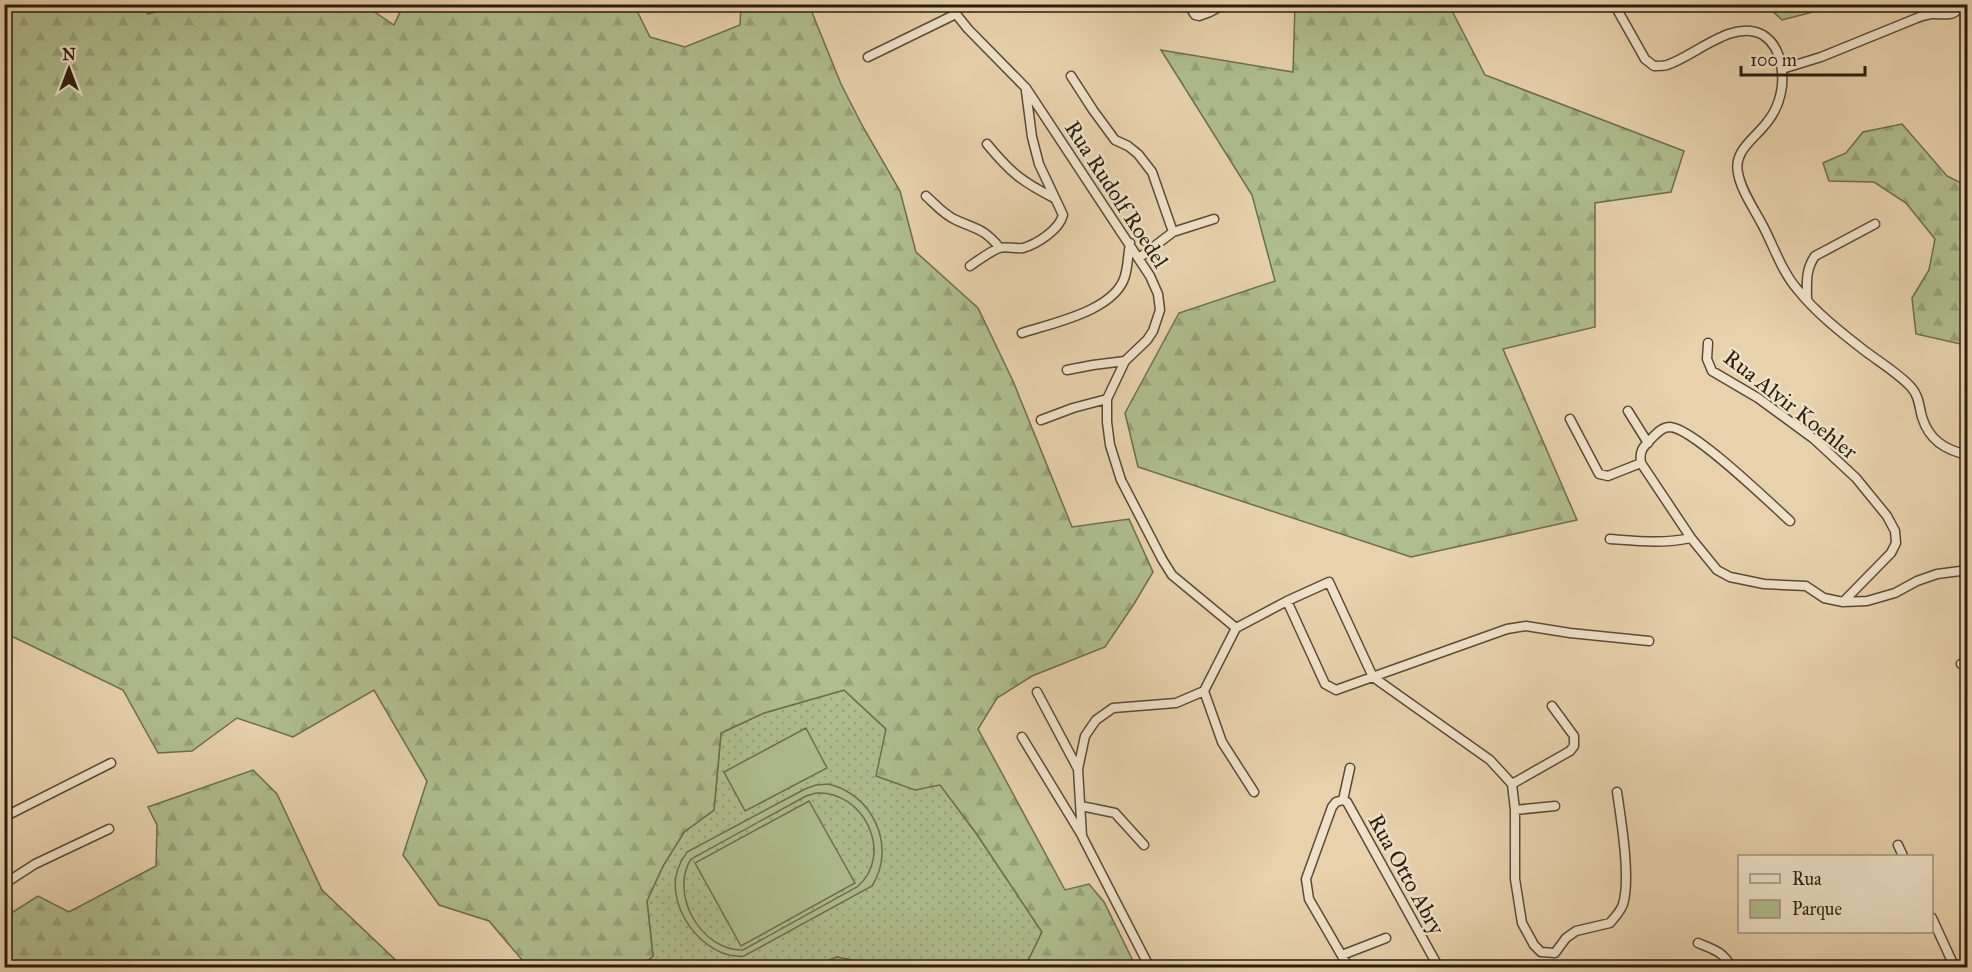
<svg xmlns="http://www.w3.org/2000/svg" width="1972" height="972" viewBox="0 0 1972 972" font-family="'IM FELL Great Primer',serif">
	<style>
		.green { fill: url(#green-dots); stroke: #6d6d4e; stroke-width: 1.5 }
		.forest { fill: url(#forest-firs); stroke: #6d6d4e; stroke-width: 1.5 }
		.pitch { fill: #afbd8f; stroke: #6d6d4e; stroke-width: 1.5; fill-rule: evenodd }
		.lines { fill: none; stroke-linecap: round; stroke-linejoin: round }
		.minor-casing { stroke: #5a4a36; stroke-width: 11 }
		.minor { stroke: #efe2ca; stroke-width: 8 }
		.labels { text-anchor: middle; stroke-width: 5; stroke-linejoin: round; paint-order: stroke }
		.street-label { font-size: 22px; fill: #2b1d0e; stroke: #efe2ca }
	</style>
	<defs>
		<pattern id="green-dots" width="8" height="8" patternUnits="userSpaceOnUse" patternTransform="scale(1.5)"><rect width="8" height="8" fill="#afbd8f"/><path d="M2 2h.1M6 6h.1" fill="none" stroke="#97a27a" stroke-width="1.8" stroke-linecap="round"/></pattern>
		<pattern id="forest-firs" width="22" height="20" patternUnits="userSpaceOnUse" patternTransform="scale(1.5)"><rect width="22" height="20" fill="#afbd8f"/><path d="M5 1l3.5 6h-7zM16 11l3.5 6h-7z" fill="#97a27a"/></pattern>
	</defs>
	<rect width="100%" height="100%" fill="#e7d2ad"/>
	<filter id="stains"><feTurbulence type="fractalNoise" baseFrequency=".00333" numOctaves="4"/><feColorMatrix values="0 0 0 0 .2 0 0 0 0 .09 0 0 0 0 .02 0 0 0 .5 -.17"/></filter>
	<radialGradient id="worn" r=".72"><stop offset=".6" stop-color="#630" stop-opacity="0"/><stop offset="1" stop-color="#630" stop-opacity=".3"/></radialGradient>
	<path class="green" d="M844,690L886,729L915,790L940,784L976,833L1042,932L1025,967H885L837,957L812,967L640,968L653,956L647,901L663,866L684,832L714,810L721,733L764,713Z"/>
	<path class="forest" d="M179,5H364L394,25L401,10V5H634L650,37L685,47L740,25L741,5H809L841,84L863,127L900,191L916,252L978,308L1013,381L1072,527L1129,519L1153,572L1134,604L1105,647L1032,676L997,698L978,729L1065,890L1089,884L1104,902L1136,967H1025L1042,932L976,833L940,785L915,790L876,776L886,729L844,690L764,713L721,733L714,810L684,832L663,866L647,901L653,956L640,967H528L489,921L439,905L403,855L427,781L374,690L293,737L237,718L192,751L158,753L123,690L5,633V5H143L148,14Z
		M1295,5H1449L1485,75L1684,151L1671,192L1595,203V327L1503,349L1577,520L1411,557L1138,467L1125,413L1179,313L1275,281L1252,195L1161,50L1293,72Z
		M1766,5H1840L1782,20Z
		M1902,124L1947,176L1967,186L1968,344L1965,345L1916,334L1912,298L1929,270L1935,239L1906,203L1874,182L1829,181L1823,163L1846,153L1863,132Z
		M253,770L277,794L322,890L403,967H5V956L8,948H5V917L38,896L69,912L156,866L157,825L148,807Z
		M837,957L885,967H812Z"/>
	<path class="pitch" d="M806,728L827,768L745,811L724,772Z
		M828,784C873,794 897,847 872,886L744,956C703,960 661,903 680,864C681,860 685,856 687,852L805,789L816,785ZM816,793C864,790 895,855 857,887L743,950C701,951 669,894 691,859L806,796Z
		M809,801L855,883L741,946L695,863Z"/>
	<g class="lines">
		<defs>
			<path id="minor" d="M954,4L956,14L968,29L1026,88L1150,276L1158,294L1160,310L1153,331L1147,340L1125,361L1107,399V422L1110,445L1121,480L1162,559L1172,575L1236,628
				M1188,4L1195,15L1199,16L1210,12L1225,4
				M1614,4L1645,59L1654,66C1658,66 1663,66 1667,65C1695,56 1733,18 1763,35C1774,42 1779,53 1781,65C1785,84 1780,106 1768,121C1756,138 1733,150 1738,173C1741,191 1755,210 1763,226C1774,247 1782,272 1798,290C1815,312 1843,334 1865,351C1881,363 1898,373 1911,387C1919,396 1919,406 1922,417C1929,440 1945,450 1968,455
				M868,57L956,14
				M1782,69L1821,57L1917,18C1921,16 1926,15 1931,14C1945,13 1954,19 1961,4
				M1071,76L1093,110L1115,140L1128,146L1138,154L1152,172L1173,232
				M987,144C1011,173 1021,181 1054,198
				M1966,151H1968
				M926,196C935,204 944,215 956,220C978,230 983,228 1000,248
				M1139,258L1173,232L1214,219
				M970,266C979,260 989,252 999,248C1006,246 1015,249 1023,248C1037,244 1059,230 1063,215L1039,164L1032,137L1026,91
				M1807,300C1807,284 1805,270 1815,256L1875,224
				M1022,333C1052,323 1115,311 1125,276C1128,266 1128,254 1130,243
				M1708,343L1707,359L1712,371L1758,398L1814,439L1856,478L1887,516L1895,531L1896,543L1891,553L1843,602
				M1067,370L1093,365L1125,361
				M1628,411L1648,443
				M1570,419L1599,474L1608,476L1641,463
				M1041,420L1073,408L1107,399
				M1790,521C1770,503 1693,428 1670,427C1662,427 1657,433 1651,439C1643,447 1639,451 1641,463L1691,538L1717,570L1730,577L1764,584L1806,586L1824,598L1843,602L1867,601L1895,593L1917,581L1937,574L1968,570
				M1610,539C1637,541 1664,544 1691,538
				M1287,601L1325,684L1336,690L1507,629L1526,626L1570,633L1649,641
				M1961,664L1968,661
				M1204,691L1222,742L1254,792
				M1037,692L1078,769
				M1022,737L1081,834
				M1512,784L1570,751L1574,746V736L1552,706
				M1343,800L1347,802L1439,968
				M1081,806L1115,813L1144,845
				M1515,810L1555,806
				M4,817L111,763
				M1898,845L1903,856
				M4,884L35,864L109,829
				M1932,918L1955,968
				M1698,943C1712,949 1725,952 1731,968
				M1342,955L1386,938
				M1150,968L1082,836L1078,769L1085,736L1096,720L1113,708L1176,703L1204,691L1236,628L1287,601L1329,582L1373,677L1490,760L1512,784L1515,810V879L1522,923L1534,945L1541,952L1555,953L1566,938L1576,931L1610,923C1615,917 1621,911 1623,904C1631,879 1621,819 1617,792
				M1349,968L1309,899L1306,879L1332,807L1336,802L1343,800L1350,768"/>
		</defs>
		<use href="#minor" class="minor-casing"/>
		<use href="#minor" class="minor"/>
	</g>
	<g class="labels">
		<g class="street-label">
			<text transform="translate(1117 194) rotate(57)" y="8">Rua Rudolf Roedel</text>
			<text transform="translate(1791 404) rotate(38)" y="8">Rua Alvir Koehler</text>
			<text transform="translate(1407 874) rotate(61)" y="8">Rua Otto Abry</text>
		</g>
	</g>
	<rect width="1972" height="972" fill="none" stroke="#e7d2ad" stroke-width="24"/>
	<rect x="6" y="6" width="1960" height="960" fill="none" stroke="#2b1d0e" stroke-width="3"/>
	<rect x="12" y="12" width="1948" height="948" fill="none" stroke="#2b1d0e" stroke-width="1.5"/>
	<rect x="1738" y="855" width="195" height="78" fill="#efe2ca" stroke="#a1937f" stroke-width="1.5"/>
	<rect x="1750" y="874" width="30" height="9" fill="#efe2ca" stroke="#a1937f" stroke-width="1.5"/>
	<text x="1792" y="885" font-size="18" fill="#2b1d0e">Rua</text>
	<rect x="1750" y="900" width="30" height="18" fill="#afbd8f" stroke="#a1937f" stroke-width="1.5"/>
	<text x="1792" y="915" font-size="18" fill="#2b1d0e">Parque</text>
	<g transform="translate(69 69)" stroke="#efe2ca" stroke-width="4.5" paint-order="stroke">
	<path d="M0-4.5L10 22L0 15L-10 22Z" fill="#2b1d0e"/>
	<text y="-9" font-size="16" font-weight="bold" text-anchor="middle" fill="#2b1d0e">N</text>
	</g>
	<path d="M1741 66v9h124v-9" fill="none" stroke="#2b1d0e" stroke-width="3"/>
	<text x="1750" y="66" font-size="18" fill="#2b1d0e" stroke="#efe2ca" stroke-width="4.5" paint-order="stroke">100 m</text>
	<rect width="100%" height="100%" filter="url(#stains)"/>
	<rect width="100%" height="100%" fill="url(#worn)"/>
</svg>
